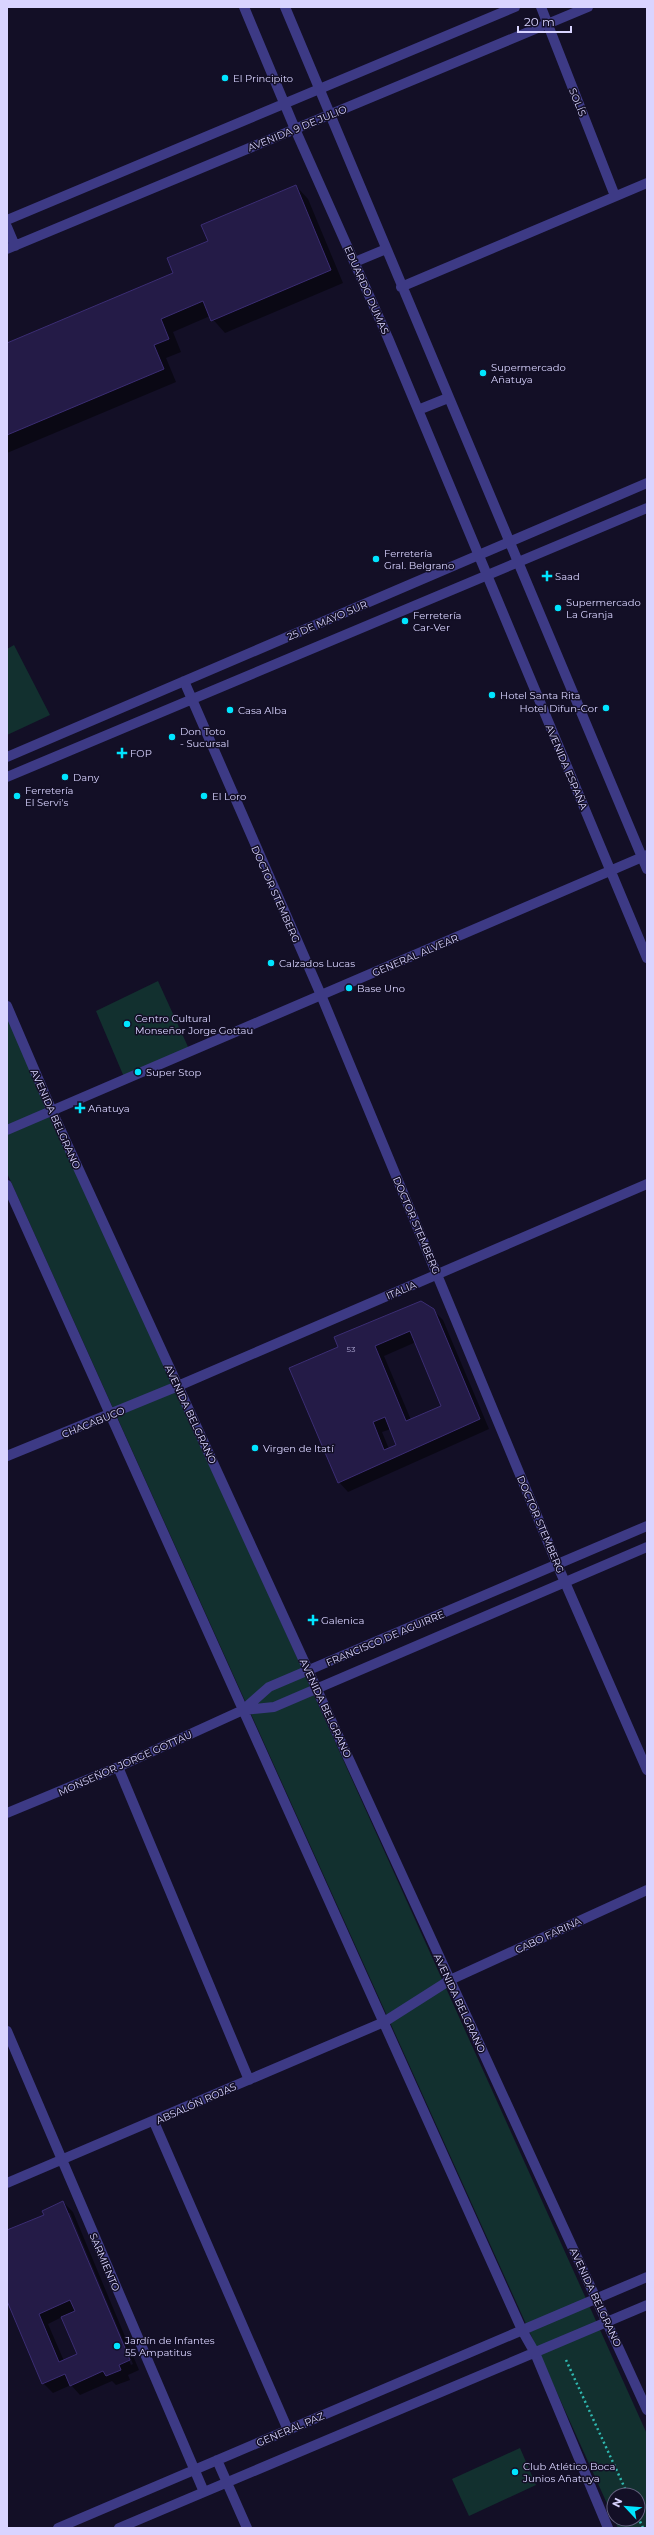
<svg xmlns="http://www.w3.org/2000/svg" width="654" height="2535" viewBox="0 0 654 2535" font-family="Montserrat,sans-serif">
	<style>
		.green { fill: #12302f; fill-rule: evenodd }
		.shadow { fill: #0007; fill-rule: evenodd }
		.building { fill: #241b47; stroke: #3b2d73; fill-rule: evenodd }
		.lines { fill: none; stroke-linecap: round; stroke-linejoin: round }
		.path { stroke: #2fb8b0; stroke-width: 2.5; stroke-dasharray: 2 3; stroke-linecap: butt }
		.minor { stroke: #3d3a85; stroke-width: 10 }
		.poi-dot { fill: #00e5ff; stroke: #130f26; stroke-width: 1.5 }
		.labels { text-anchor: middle; stroke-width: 3; stroke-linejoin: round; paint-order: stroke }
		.number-label { font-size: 8px; fill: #aca6d1 }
		.poi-label { font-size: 10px; fill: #d9d4ff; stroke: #130f26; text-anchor: start }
		.street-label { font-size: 10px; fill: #d9d4ff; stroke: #130f26 }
	</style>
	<rect width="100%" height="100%" fill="#130f26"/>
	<path class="green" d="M14,645L50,715L7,735V649Z
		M158,981L189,1049L124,1077L96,1011Z
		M7,1014L647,2434V2528H618L7,1173ZM614,2495H638V2519H614Z
		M520,2448L536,2485L469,2516L452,2479Z"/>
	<path class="shadow" d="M296,186L308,199L343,283L225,333L210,316L173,332L181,352L166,358L176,382L7,453V345L174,274L209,241Z
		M433,1310L443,1320L489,1429L348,1492L339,1482L290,1369ZM416,1342L443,1406L411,1420L384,1356ZM391,1429L397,1446L389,1449L382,1432Z
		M63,2202L73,2212L139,2370L128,2375L130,2380L116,2385L112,2381L80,2395L71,2385L53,2393L43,2383L7,2298V2231L45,2216ZM67,2213H70L133,2364L131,2365ZM62,2317L79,2355L64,2361L48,2324Z"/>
	<path class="building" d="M296,185L331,270L211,321L203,301L161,319L169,339L154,345L164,369L7,435V343L173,273L167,258L208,241L201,225Z
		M421,1301L434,1309L480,1419L338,1483L289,1368L338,1347L334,1337ZM410,1331L441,1406L406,1421L375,1346ZM385,1417L396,1445L384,1450L373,1422Z
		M63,2201L130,2360L119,2365L121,2370L106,2376L103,2371L70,2386L65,2374L42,2384L7,2301V2230L44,2215L42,2211ZM70,2300L75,2311L61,2317L77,2354L59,2362L39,2314Z"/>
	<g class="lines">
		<path class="path" d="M566,2360L628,2495
			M638,2517L643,2528"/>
		<path class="minor" d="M244,7L295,129L388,338L647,958
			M285,7L647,869
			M541,7L615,196
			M7,220L515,7
			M7,227L15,246
			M7,249L588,7
			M355,262L386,249
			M401,287L647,183
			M418,410L448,398
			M184,681L321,995L557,1564L647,1770
			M7,757L647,483
			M7,777L647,508
			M7,1006L52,1111L647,2410
			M7,1130L647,855
			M7,1185L522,2330L535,2353L608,2528
			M7,1456L178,1386L647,1184
			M243,1710L274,1707L647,1547
			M118,1767L249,2080
			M7,1813L118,1767L243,1710L269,1687L647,1526
			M7,2031L204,2492
			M154,2122L288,2430
			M7,2183L384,2022L450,1980L647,1890
			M217,2460L247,2528
			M58,2528L647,2277
			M119,2528L647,2305"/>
	</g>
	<g class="poi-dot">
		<circle cx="225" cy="78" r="4"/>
		<circle cx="483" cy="373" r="4"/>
		<circle cx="376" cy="559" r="4"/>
		<path d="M545 570h4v4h4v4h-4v4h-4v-4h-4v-4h4z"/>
		<circle cx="558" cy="608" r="4"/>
		<circle cx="405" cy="621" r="4"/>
		<circle cx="492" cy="695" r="4"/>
		<circle cx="606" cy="708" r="4"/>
		<circle cx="230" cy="710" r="4"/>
		<circle cx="172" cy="737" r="4"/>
		<path d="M120 747h4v4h4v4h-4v4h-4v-4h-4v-4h4z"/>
		<circle cx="65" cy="777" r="4"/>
		<circle cx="17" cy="796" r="4"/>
		<circle cx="204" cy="796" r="4"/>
		<circle cx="271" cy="963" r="4"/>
		<circle cx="349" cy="988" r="4"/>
		<circle cx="127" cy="1024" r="4"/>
		<circle cx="138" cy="1072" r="4"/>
		<path d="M78 1102h4v4h4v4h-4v4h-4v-4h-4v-4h4z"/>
		<circle cx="255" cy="1448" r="4"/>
		<path d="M311 1614h4v4h4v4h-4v4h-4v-4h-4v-4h4z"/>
		<circle cx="117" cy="2346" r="4"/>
		<circle cx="515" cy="2472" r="4"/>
	</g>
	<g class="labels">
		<g class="number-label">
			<text x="351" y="1352">53</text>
		</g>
		<g class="poi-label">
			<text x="233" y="82">El Principito</text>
			<text x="491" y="371">Supermercado<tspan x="491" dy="12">Añatuya</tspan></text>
			<text x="384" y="557">Ferretería<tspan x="384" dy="12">Gral. Belgrano</tspan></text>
			<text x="555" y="580">Saad</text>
			<text x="566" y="606">Supermercado<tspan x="566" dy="12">La Granja</tspan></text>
			<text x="413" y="619">Ferretería<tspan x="413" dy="12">Car-Ver</tspan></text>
			<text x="500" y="699">Hotel Santa Rita</text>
			<text x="598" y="712" text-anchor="end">Hotel Difun-Cor</text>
			<text x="238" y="714">Casa Alba</text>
			<text x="180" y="735">Don Toto<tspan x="180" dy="12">- Sucursal</tspan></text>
			<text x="130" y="757">FOP</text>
			<text x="73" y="781">Dany</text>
			<text x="25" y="794">Ferretería<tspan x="25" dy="12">El Servi's</tspan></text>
			<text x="212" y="800">El Loro</text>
			<text x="279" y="967">Calzados Lucas</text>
			<text x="357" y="992">Base Uno</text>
			<text x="135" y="1022">Centro Cultural<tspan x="135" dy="12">Monseñor Jorge Gottau</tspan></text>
			<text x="146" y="1076">Super Stop</text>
			<text x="88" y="1112">Añatuya</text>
			<text x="263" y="1452">Virgen de Itatí</text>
			<text x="321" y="1624">Galenica</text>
			<text x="125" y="2344">Jardín de Infantes<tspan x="125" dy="12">55 Ampatitus</tspan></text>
			<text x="523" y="2470">Club Atlético Boca<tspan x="523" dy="12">Junios Añatuya</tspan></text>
		</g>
		<g class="street-label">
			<text transform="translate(578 102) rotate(68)" y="4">SOLÍS</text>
			<text transform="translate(297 128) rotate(-22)" y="4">AVENIDA 9 DE JULIO</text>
			<text transform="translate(367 290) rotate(66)" y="4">EDUARDO DUMAS</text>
			<text transform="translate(327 620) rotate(-23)" y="4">25 DE MAYO SUR</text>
			<text transform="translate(567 767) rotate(67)" y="4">AVENIDA ESPAÑA</text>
			<text transform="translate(276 894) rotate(66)" y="4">DOCTOR STEMBERG</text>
			<text transform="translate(415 955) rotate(-23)" y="4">GENERAL ALVEAR</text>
			<text transform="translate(56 1119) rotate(66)" y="4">AVENIDA BELGRANO</text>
			<text transform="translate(417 1225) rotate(67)" y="4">DOCTOR STEMBERG</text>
			<text transform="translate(401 1290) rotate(-23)" y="4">ITALIA</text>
			<text transform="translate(191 1414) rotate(65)" y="4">AVENIDA BELGRANO</text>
			<text transform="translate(93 1422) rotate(-22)" y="4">CHACABUCO</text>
			<text transform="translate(541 1524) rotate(67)" y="4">DOCTOR STEMBERG</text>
			<text transform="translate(385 1638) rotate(-23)" y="4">FRANCISCO DE AGUIRRE</text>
			<text transform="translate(326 1708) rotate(65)" y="4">AVENIDA BELGRANO</text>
			<text transform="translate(125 1763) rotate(-24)" y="4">MONSEÑOR JORGE GOTTAU</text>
			<text transform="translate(548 1935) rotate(-25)" y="4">CABO FARINA</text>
			<text transform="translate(460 2003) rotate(65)" y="4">AVENIDA BELGRANO</text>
			<text transform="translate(196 2103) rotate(-24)" y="4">ABSALÓN ROJAS</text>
			<text transform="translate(105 2262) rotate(67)" y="4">SARMIENTO</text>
			<text transform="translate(596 2297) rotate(65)" y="4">AVENIDA BELGRANO</text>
			<text transform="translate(290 2429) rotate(-23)" y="4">GENERAL PAZ</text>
		</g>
	</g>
	<rect width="654" height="2535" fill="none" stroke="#d9d4ff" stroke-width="16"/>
	<g transform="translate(626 2507) rotate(296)"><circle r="19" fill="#130f26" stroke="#625e7d"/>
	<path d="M0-3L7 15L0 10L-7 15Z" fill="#00e5ff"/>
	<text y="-6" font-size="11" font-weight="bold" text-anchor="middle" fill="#d9d4ff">N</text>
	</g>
	<path d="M518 26v6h53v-6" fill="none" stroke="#d9d4ff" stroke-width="2"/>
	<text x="524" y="26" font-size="12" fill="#d9d4ff" stroke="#130f26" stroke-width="3" paint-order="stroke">20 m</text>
</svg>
